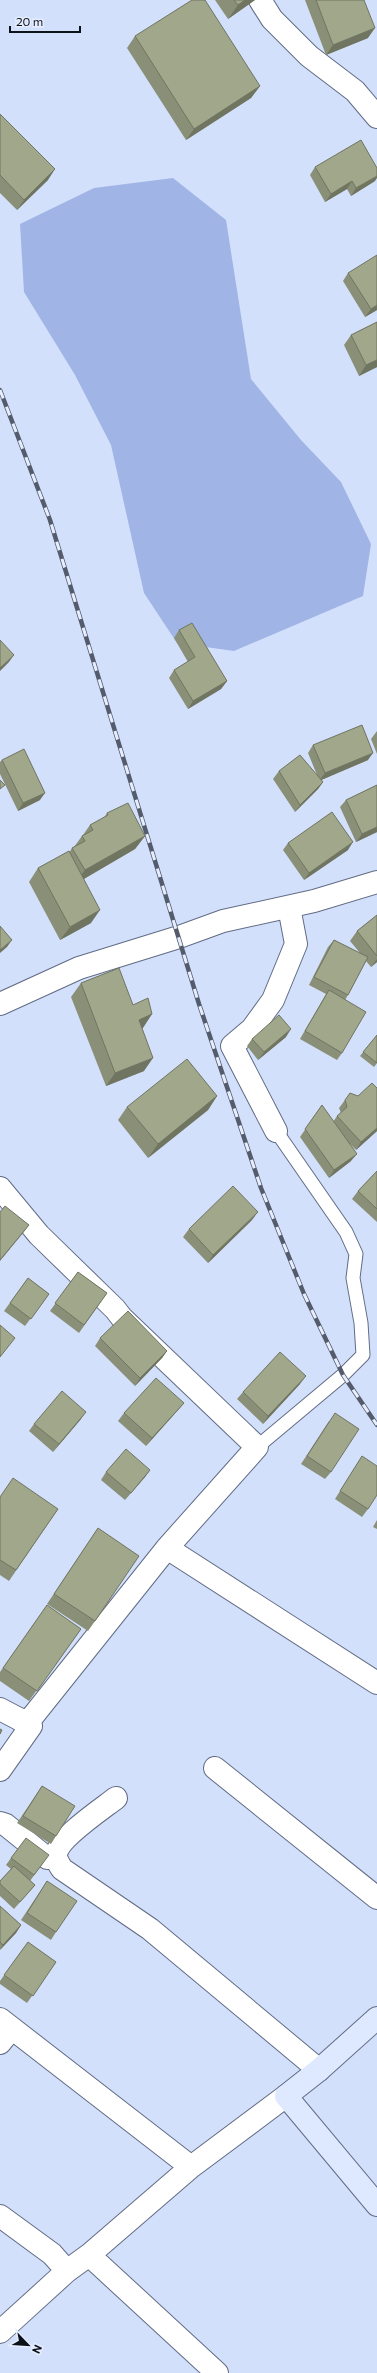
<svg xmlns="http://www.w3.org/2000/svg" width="377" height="2373" viewBox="0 0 377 2373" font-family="Commissioner,sans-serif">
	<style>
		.green { fill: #a0b5e5 }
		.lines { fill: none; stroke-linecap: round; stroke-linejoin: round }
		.lane-casing { stroke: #616c84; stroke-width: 15 }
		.street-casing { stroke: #616c84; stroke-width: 24 }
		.secondary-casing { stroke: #616c84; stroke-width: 24 }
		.lane { stroke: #fff; stroke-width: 13 }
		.street { stroke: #fff; stroke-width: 22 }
		.secondary { stroke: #dee8fe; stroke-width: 22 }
		.rail-casing { stroke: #545c6b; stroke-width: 4.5 }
		.rail { stroke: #e5edfe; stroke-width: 3; stroke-dasharray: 9; stroke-linecap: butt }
		.wall { fill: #8a9077 }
		.shaded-wall { fill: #707561 }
		.building { fill: #a0a78a; stroke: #707561 }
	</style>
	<rect width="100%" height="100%" fill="#d3e0fc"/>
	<path class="green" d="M173,178L226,220L251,379L301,440L341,482L371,544L363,596L234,651L177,643L144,593L111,445L75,375L24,292L20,224L94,188Z"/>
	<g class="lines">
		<defs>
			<path id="lane" d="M257,1447L343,1375L363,1355L361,1323L353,1278L356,1254L346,1232L276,1131"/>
			<path id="street" d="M260,0L272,19L309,56L355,91L377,117
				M0,1004L79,968L179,937L223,921L314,901L377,882
				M276,1131L232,1046L252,1029L273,1000L296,944L289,907
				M0,1188L39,1235L115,1309L122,1318L257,1447L167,1548L29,1721L31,1726L0,1770
				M167,1548L377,1683
				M0,1709L19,1719L29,1721
				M215,1768L377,1898
				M116,1798C102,1809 55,1840 56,1857C57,1861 60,1866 62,1869L150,1929L319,2070
				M0,1823L6,1825L47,1858
				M0,2019L191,2167
				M0,2043L12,2028
				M0,2216L52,2254L67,2271
				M89,2255L217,2373
				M0,2332L67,2271L89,2255L191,2167L286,2096"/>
			<path id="secondary" d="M377,2018L319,2070L286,2096L377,2205"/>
		</defs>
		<use href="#lane" class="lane-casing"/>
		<use href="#street" class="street-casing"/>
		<use href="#secondary" class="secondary-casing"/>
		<use href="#lane" class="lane"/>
		<use href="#street" class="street"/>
		<use href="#secondary" class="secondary"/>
		<defs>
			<path id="rail" d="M0,390L50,520L199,1004L261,1188L304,1294L343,1375L377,1425"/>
		</defs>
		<use href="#rail" class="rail-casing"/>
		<use href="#rail" class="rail"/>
	</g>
	<path class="wall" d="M215,0H255L228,19Z
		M305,0H364L368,38L326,55Z
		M135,36L260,86L251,98L186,140L127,48Z
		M0,114L48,180L17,210L0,193Z
		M315,167L375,181L351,196L347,189L325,202L310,175Z
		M348,273L377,310L365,317L343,281Z
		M377,322V367L359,376L344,345L351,335Z
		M179,630L227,681L221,689L188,709L169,678L174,670L188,662L174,638Z
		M377,731V754L371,739Z
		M313,745L368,760L321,780L323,782L318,789L295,812L273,779L279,771L317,775L308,753Z
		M2,760L40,800L18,811L0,774V762Z
		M377,785V832L356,842L340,807L346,800Z
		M107,813L145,836L135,849L84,879L91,923L60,940L29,882L38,868L69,853L72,848L74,847L82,836L83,835L90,825L104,818Z
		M288,843L348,850L304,880L283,850Z
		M377,915V962L371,967L366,961L348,995L345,1000L342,1053L337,1060L300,1039L326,994L309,985L328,947L334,940L360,953L350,941L357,931Z
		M81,983L133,1005L152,1014L142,1028L144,1071L106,1086L71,997Z
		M377,1035V1063L374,1067L360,1056Z
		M286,1037L258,1060L247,1046L252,1039Z
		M217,1096L208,1110L148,1158L118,1120L127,1107Z
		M345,1100L377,1131L356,1150L348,1142L351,1161L329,1178L300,1137L322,1105L333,1122L337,1116L341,1113L339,1108Z
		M377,1171V1222L352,1199L358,1191Z
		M252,1220L208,1263L183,1237L189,1229Z
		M78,1272L107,1293L79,1333L50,1311Z
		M28,1278L49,1294L25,1326L4,1311Z
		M100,1338L167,1351L162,1358L135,1386L95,1346Z
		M300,1384L263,1424L237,1399L243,1392Z
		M184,1403L178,1410L146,1446L118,1421L124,1413Z
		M81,1419L53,1452L29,1431L34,1424Z
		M329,1421L331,1472L325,1479L301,1464Z
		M362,1456L368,1509L362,1517L335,1499Z
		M150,1470L145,1477L125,1500L101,1480L106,1472Z
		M0,1497L58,1509L9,1581L0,1575Z
		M377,1520V1529L373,1527Z
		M98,1528L95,1621L88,1631L47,1604Z
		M47,1605L81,1629L29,1701L0,1681V1672Z
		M42,1786L56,1836L51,1844L17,1823Z
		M11,1858L43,1863L30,1881L35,1885L29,1892L14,1909L0,1896V1881L11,1869L6,1865Z
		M47,1881L56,1932L51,1940L21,1920Z
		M0,1906L21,1925L16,1933L0,1950Z
		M28,1942L56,1962L27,2003L0,1984V1981Z"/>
	<path class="shaded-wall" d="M245,0H255L228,19L238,5Z
		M375,28L368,38L326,55L333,45Z
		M260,86L251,98L186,140L194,129Z
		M55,169L48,180L17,210L24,200Z
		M377,176V178L375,181L351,196L356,188Z
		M352,181L347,189L325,202L331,194Z
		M377,305V310L365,317L371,309Z
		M377,360V367L359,376L366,365Z
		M14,655L9,662L0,671V668Z
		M227,681L221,689L188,709L193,701Z
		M373,753L368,760L319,781L325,773Z
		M323,782L318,789L295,812L300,805Z
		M45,793L40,800L18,811L23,803Z
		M377,827V832L356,842L362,834Z
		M145,836L135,849L75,884L85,870Z
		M353,842L348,850L304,880L309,873Z
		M100,910L91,923L60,940L70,927Z
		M12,940L7,947L0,953V950Z
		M377,959V962L371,967Z
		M152,1014L143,1028L129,1034L139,1020Z
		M291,1029L286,1037L258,1060L264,1052Z
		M153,1058L144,1071L106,1086L115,1073Z
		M217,1096L208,1110L148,1158L158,1144Z
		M377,1128V1131L356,1150L361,1142Z
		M357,1154L351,1161L329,1178L334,1170Z
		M258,1212L252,1220L208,1263L213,1255Z
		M29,1225L23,1233L0,1261V1260Z
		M167,1351L162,1358L135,1386L140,1378Z
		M306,1376L300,1384L263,1424L268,1416Z
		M184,1403L178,1410L146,1446L152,1438Z
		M86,1412L81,1419L53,1452L59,1444Z
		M150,1470L145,1477L125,1500L131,1493Z
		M21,1925L16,1933L0,1950L3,1945Z"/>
	<path class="building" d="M192,0H205L260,86L194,129L135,36Z
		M234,0H245L238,5Z
		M316,0H364L375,28L333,45Z
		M0,114L55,169L24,200L0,175Z
		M361,140L377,168V176L356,188L352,181L331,194L315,167Z
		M377,255V305L371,309L348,273Z
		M377,322V360L366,365L351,335Z
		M192,623L227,681L193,701L174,670L195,657L179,630Z
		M0,640L14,655L0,668Z
		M362,725L373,753L325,773L313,745Z
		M24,749L45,793L23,803L2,760Z
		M300,755L323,782L300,805L279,771Z
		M0,780L5,785L0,789Z
		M377,785V827L362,834L346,800Z
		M128,803L145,836L85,870L72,848L85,841L82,836L93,830L90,825L108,815L107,813Z
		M332,812L353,842L309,873L288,843Z
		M69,851L100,910L70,927L38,868Z
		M377,915V956L357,931Z
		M0,926L12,940L0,950Z
		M334,940L368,957L348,995L314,977Z
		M119,968L133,1005L148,998L152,1014L139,1020L153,1058L115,1073L81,983Z
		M329,990L366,1012L342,1053L305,1031Z
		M279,1015L291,1029L264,1052L252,1039Z
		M377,1035V1063L363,1052Z
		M187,1059L217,1096L158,1144L127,1107Z
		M372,1083L377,1088V1128L361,1142L337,1116L347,1107L345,1100L350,1093L358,1096Z
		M322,1105L357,1154L334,1170L305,1129Z
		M377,1171V1209L358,1191Z
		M233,1186L258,1212L213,1255L189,1229Z
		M5,1206L29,1225L0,1260V1212Z
		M78,1272L107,1293L84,1325L55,1303Z
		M28,1278L49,1294L31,1319L10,1303Z
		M128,1311L167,1351L140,1378L100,1338Z
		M0,1325L15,1338L0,1357Z
		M280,1352L306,1376L268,1416L243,1392Z
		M156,1378L184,1403L152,1438L124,1413Z
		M62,1391L86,1412L59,1444L34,1424Z
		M335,1413L359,1429L331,1472L307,1456Z
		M126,1449L150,1470L131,1493L106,1472Z
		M362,1456L377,1466V1495L368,1509L340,1491Z
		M13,1478L58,1509L16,1570L0,1560V1497Z
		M98,1528L139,1556L95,1621L54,1594Z
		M47,1605L81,1629L37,1691L3,1668Z
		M0,1729L2,1730L0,1734Z
		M42,1786L75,1806L56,1836L23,1816Z
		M26,1838L49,1855L34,1875L11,1858Z
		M14,1866L35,1885L20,1902L0,1884V1881Z
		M47,1881L77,1901L56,1932L27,1913Z
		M0,1906L21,1925L3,1945L0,1942Z
		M28,1942L56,1962L33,1996L4,1975Z"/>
	<g transform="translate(28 2345) rotate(115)" stroke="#e5edfe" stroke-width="3" paint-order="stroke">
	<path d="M0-3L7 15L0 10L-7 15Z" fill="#0d111a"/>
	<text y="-6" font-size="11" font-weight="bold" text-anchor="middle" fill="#0d111a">N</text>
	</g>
	<path d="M10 26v6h70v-6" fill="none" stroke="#0d111a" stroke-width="2"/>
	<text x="16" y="26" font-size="12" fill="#0d111a" stroke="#e5edfe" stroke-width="3" paint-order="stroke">20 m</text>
</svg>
